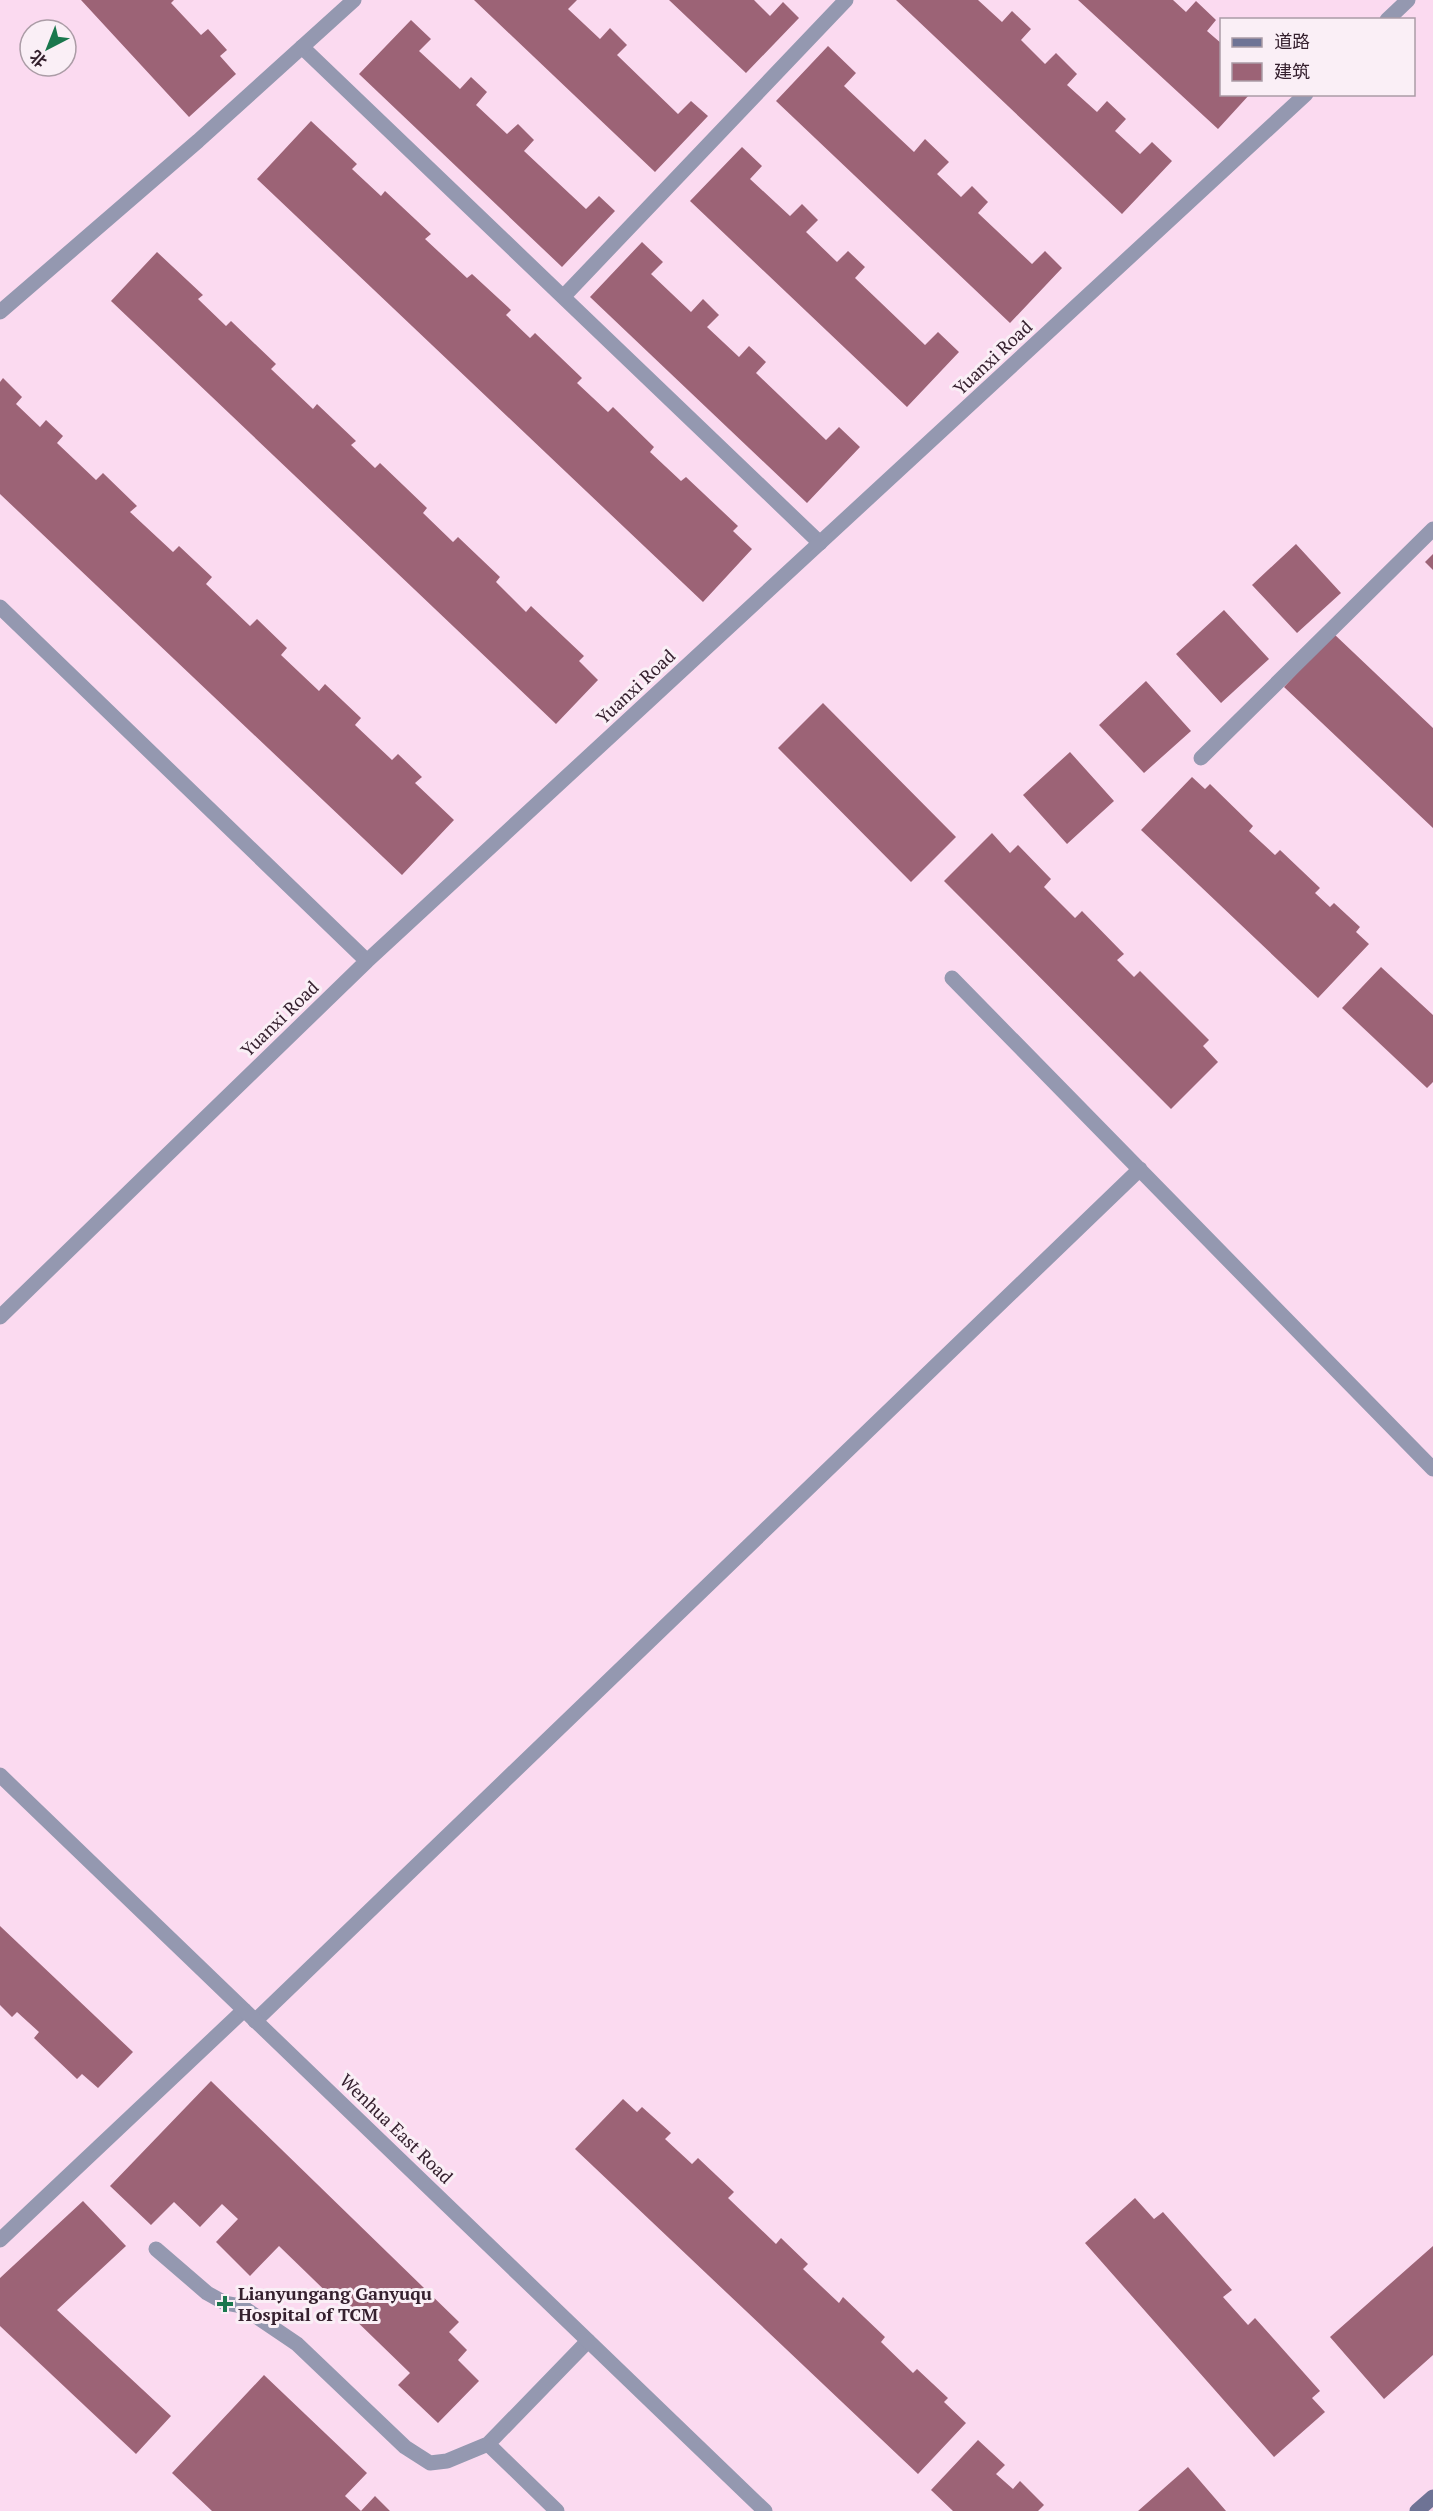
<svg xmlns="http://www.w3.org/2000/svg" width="1433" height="2511" viewBox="0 0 1433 2511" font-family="'PT Serif','Noto Sans SC',serif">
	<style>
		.building { fill: #9c6376 }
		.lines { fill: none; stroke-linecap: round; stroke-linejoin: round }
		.service { stroke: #9498b0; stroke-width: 15 }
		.minor { stroke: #9498b0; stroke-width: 15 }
		.tertiary { stroke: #9498b0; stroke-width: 15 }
		.secondary { stroke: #6e7395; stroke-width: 15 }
		.poi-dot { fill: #1a774d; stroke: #faeff6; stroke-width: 2 }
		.labels { text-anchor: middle; stroke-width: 6; stroke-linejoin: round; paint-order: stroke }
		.street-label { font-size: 18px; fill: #35202e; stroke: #faeff6 }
		.poi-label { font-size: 18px; font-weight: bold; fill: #35202e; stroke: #faeff6; text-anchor: start }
	</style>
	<rect width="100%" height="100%" fill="#fbdaf0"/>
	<path class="building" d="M81,0H174L171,3L201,35L208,29L227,50L220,56L236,74L189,117Z
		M474,0H577L568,9L600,39L610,28L627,45L617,55L678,114L691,101L708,116L655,172Z
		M669,0H754L770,16L783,2L799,18L746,73Z
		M896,0H978L1002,22L1012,11L1031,29L1021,40L1045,64L1056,53L1077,74L1067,85L1097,112L1107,101L1126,119L1115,131L1140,154L1152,142L1172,161L1122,214Z
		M1078,0H1173L1186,12L1196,1L1216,20L1207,31L1222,44V94H1250L1218,129Z
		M411,20L431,39L419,51L460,89L471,77L487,92L476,105L507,134L518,124L534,140L524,151L586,209L599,196L615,211L562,267L359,74Z
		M828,46L856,73L844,86L914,152L925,139L949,162L937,174L961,197L972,186L988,202L978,213L1032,264L1045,251L1062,268L1010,323L776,101Z
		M311,121L357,164L352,169L381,196L385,191L431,234L425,239L467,278L472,274L511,310L506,315L530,338L535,333L582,378L577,383L608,412L613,407L654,447L650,452L681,481L686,477L738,526L733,531L752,549L703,602L257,179Z
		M742,147L762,166L750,179L790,216L802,204L818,220L806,232L837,262L848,251L865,267L855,278L925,345L938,332L959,352L907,407L690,201Z
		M642,242L663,262L651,274L691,312L703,299L719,315L707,327L739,357L749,346L766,362L756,373L826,440L839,427L860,447L807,503L590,297Z
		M157,252L203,295L198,299L226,326L231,321L276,364L271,369L313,409L317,404L356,441L351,445L375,468L380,463L427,508L423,513L453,542L458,537L500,577L496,582L526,612L531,606L584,656L579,661L598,680L556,724L111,301Z
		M3,378L22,397L16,404L40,427L46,420L63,436L57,443L96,480L103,473L137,506L130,512L173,552L179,546L212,577L206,584L250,626L257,619L287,648L281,655L319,691L325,684L361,718L355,725L392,760L398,754L422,777L415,783L454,820L402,875L0,494V382Z
		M1296,544L1341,593L1297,633L1252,585Z
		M1433,554V570L1425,562Z
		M1224,610L1269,659L1221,703L1176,654Z
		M1334,634L1433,728V828L1284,687Z
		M1146,681L1191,731L1144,773L1099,725Z
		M823,703L956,837L911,882L778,748Z
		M1070,752L1114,801L1067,844L1023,795Z
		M1192,777L1205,789L1210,784L1253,826L1249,831L1275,855L1280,850L1320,888L1315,893L1330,907L1334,903L1360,927L1356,932L1369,944L1318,998L1141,830Z
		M992,833L1010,853L1018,845L1051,879L1044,887L1075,918L1082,911L1124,954L1117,960L1134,977L1140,971L1209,1040L1203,1046L1218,1062L1171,1109L944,881Z
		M1381,967L1433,1015V1082L1427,1088L1342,1008Z
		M0,1926L133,2052L98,2088L82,2074L77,2079L34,2038L39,2032L17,2012L12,2017L0,2005Z
		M211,2081L459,2322L449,2332L467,2350L458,2360L479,2381L438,2423L398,2385L410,2373L279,2246L250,2276L216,2242L238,2219L222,2204L200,2227L174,2202L151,2225L110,2186Z
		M623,2099L637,2112L642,2107L671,2133L665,2139L692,2164L698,2158L734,2192L728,2198L776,2244L781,2238L808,2264L803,2269L839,2303L843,2297L885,2337L881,2342L913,2373L917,2369L948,2398L944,2402L966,2423L918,2474L575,2149Z
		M1135,2198L1154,2219L1163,2212L1232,2290L1223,2297L1248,2325L1255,2318L1320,2391L1312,2398L1325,2412L1274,2457L1085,2243Z
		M83,2201L126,2246L57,2310L171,2416L136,2454L0,2326V2278Z
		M1433,2246V2355L1384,2399L1330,2337Z
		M264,2375L367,2473L345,2496L361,2511H212L172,2473Z
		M978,2440L1005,2465L996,2474L1013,2489L1020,2481L1044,2505L1038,2511H953L931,2490Z
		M1188,2467L1226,2511H1138Z
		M375,2496L390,2511H361Z"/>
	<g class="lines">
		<path class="service" d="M302,47L820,543
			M563,297L846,0
			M1201,758L1433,529
			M0,2240L244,2010
			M156,2249L207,2293L225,2303L241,2306L297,2344L405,2447L430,2463L447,2461L488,2444
			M557,2511L488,2444L588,2341"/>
		<path class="minor" d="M1387,20L1408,0
			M0,312L198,141L354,0
			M0,607L367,961
			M952,978L1433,1469
			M0,1317L367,961L1306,94
			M255,2021L1140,1169"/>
		<path class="tertiary" d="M0,1775L765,2511"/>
		<path class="secondary" d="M1417,2511L1433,2497"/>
	</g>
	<path class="poi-dot" d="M222 2295h6v6h6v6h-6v6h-6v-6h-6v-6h6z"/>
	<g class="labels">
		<g class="street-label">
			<text transform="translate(993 358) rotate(-43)" y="6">Yuanxi Road</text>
			<text transform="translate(636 687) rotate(-43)" y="6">Yuanxi Road</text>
			<text transform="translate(280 1019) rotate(-44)" y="6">Yuanxi Road</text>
			<text transform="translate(396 2129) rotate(44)" y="6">Wenhua East Road</text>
		</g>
		<g class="poi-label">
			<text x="238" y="2300">Lianyungang Ganyuqu<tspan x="238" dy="21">Hospital of TCM</tspan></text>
		</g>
	</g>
	<rect x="1220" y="18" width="195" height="78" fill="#faeff6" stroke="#ab9ca6" stroke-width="1.5"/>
	<rect x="1232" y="38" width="30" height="9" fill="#6e7395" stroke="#ab9ca6" stroke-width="1.5"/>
	<text x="1274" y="48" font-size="18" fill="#35202e">道路</text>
	<rect x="1232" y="63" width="30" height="18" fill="#9c6376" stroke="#ab9ca6" stroke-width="1.5"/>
	<text x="1274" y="78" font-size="18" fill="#35202e">建筑</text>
	<g transform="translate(48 48) rotate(222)"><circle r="28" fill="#faeff6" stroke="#ab9ca6" stroke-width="1.5"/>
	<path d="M0-4.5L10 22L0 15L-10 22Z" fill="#1a774d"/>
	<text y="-9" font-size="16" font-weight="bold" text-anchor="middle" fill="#35202e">北</text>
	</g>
</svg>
